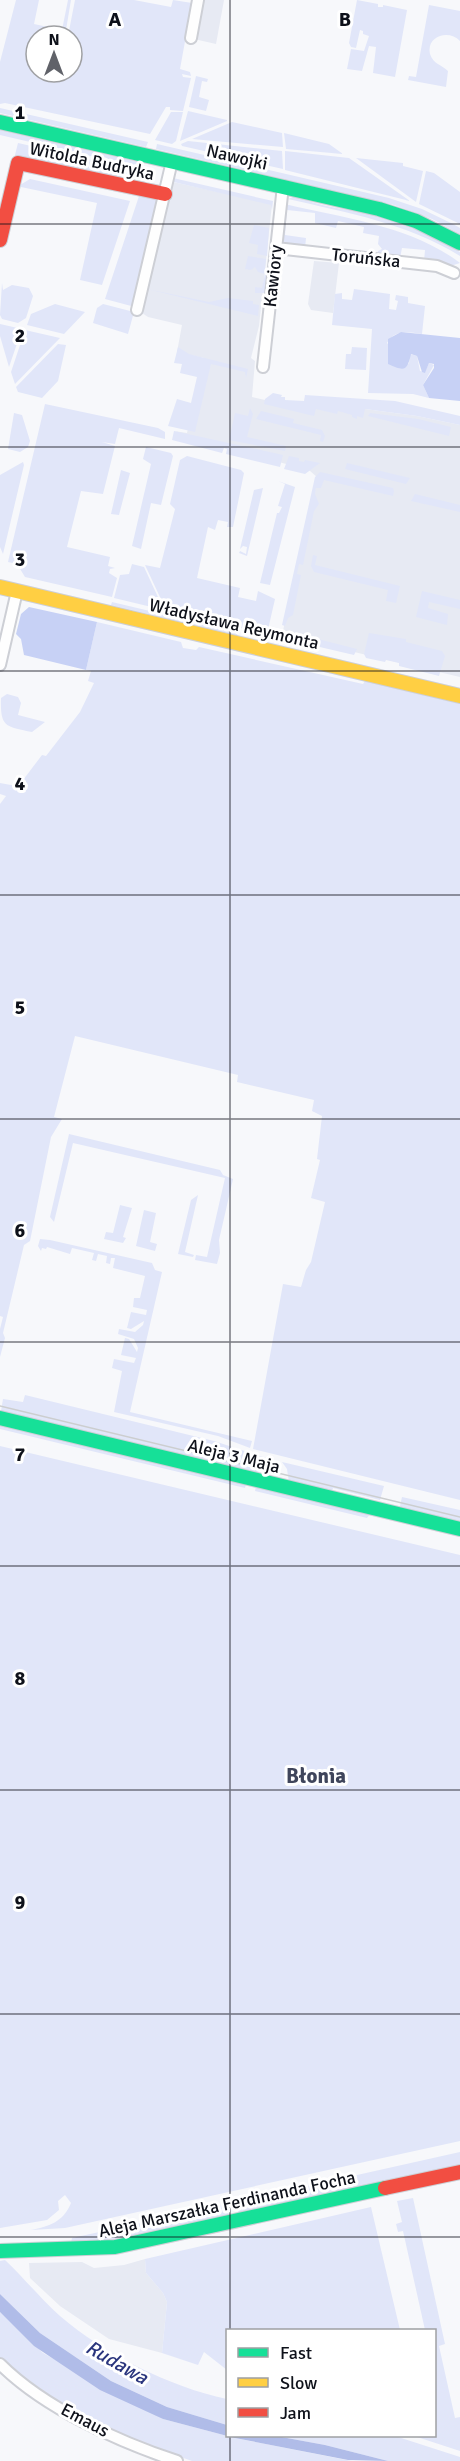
<svg xmlns="http://www.w3.org/2000/svg" width="460" height="2461" viewBox="0 0 460 2461" font-family="Signika,sans-serif">
	<style>
		.built { fill: #e7eaf3 }
		.green { fill: #e1e6f9 }
		.forest { fill: #c7d1f5 }
		.water { fill: #b0bce8 }
		.lines { fill: none; stroke-linecap: round; stroke-linejoin: round }
		.street-casing { stroke: #cdcfd5; stroke-width: 14 }
		.fast-casing { stroke: #cdcfd5; stroke-width: 16 }
		.slow-casing { stroke: #cdcfd5; stroke-width: 16 }
		.jam-casing { stroke: #cdcfd5; stroke-width: 16 }
		.street { stroke: #fefefe; stroke-width: 10 }
		.fast { stroke: #16e098; stroke-width: 14 }
		.slow { stroke: #ffcf43; stroke-width: 14 }
		.jam { stroke: #f24e42; stroke-width: 14 }
		.tram { stroke: #cccecf; stroke-width: 1.5 }
		.grid { fill: none; stroke: #0e111a; stroke-width: 1.5; stroke-opacity: 0.55 }
		.labels { text-anchor: middle; stroke-width: 6; stroke-linejoin: round; paint-order: stroke }
		.street-label { font-size: 18px; fill: #0e111a; stroke: #fff }
		.water-label { font-size: 20px; font-style: italic; fill: #2a357d; stroke: #fff }
		.quarter-label { font-size: 21px; font-weight: bold; fill: #3f455b; stroke: #fff }
		.grid-label { font-size: 20px; text-anchor: middle; font-weight: bold; fill: #0e111a; stroke: #fff; stroke-width: 6; stroke-linejoin: round; paint-order: stroke }
	</style>
	<rect width="100%" height="100%" fill="#f7f8fb"/>
	<path class="built" d="M202,0H224L216,44L194,39Z
		M173,182L272,204L259,326L251,358L255,361L252,397L296,407L365,409L417,416L460,425V677L282,635L318,478L309,470L225,448L174,431L187,433L204,358L177,352L182,325L148,317L142,313Z
		M314,261L339,263L333,313L311,310L308,304Z
		M145,2259L146,2273L163,2293L167,2302L162,2353L109,2339L60,2306L30,2278L29,2263L82,2262L94,2268L124,2265Z"/>
	<path class="green" d="M16,0H39L34,24L62,30L68,0H71L65,36H36V72H72V36H68L75,0H134L171,7L173,0L192,3L180,69L190,72L191,76L182,74L183,77L191,78L183,111L170,110V107H166L150,134L5,103L0,104V62Z
		M357,0L378,4V7H383V5L407,10L395,77L373,73L376,47L369,46L362,71L347,69L351,49L364,51L369,36L363,34V31L360,30L356,48L351,47L349,43Z
		M429,5L460,11V41C449,29 426,36 430,54C433,64 442,65 448,71L446,87L408,80L409,76L416,77Z
		M196,76L208,79L207,82L202,81L199,97L209,100L206,111L189,107Z
		M0,108L148,142L146,147L0,113Z
		M188,111L227,120V121L180,141Z
		M171,112H183L176,141L172,144L155,140Z
		M232,122L282,133L283,147L192,139Z
		M0,130L143,163L142,168L0,135Z
		M284,133L329,144L343,154L286,149Z
		M188,141L282,151L283,169L182,146L181,144Z
		M18,143L141,171L130,181L15,155Z
		M157,144L389,198L422,209L453,224L460,228V234L432,219L394,205L156,149Z
		M285,151L349,158L410,201L285,170Z
		M356,158L403,163V166L423,171L416,202Z
		M426,171L434,173L460,192V224L419,204Z
		M173,178L273,201L272,210L271,205L182,184L174,182L171,187Z
		M30,179L130,201L102,285L80,280L97,203L21,187L20,185Z
		M140,193L158,200L135,307L105,299Z
		M296,196C318,207 349,209 373,215C404,223 433,236 460,252V256C407,223 348,213 288,199Z
		M285,204C343,218 412,226 460,263L447,267L424,261L425,250L402,248L400,258L377,255L378,251L382,249L378,244L379,236L363,233L364,227L338,221L336,228L315,223V213L287,210L285,235L306,238L305,248L287,246L282,242Z
		M254,225L269,228L267,256L257,254L258,245L249,243Z
		M248,256L266,259L265,269L269,270L266,293H255V287L262,288L265,274L258,272L255,267L251,270L245,269Z
		M2,283L3,290L12,285L29,288L33,296L26,318L18,323L2,319L0,315Z
		M147,289L209,302L228,298L253,301V304L259,305L258,316Z
		M354,289L390,294L389,309L396,310L398,301L395,300L396,295L408,297V303L425,306L422,334C408,332 395,329 387,343L409,364L410,354L417,356L420,371L425,372L429,363L434,365L423,385L429,398L413,394L368,393L372,329L332,325L335,294L342,293V299L352,300Z
		M55,304L85,312L64,334L27,325L31,314Z
		M103,304L134,312L128,334L93,323L97,308Z
		M0,324L22,329L9,367L0,336Z
		M25,330L60,338L15,384L11,372Z
		M58,344L66,345L58,381L42,398L18,392L16,387Z
		M178,347L189,354L248,369L246,378L245,372L211,364L195,432L168,426L177,399L191,403L197,377L180,373L182,364L174,363Z
		M352,347L367,348L366,370L345,369L346,354H351Z
		M273,393L282,395L281,397H285V400L304,401L305,395L395,401L460,416V425L417,416L365,409L363,418L357,416V419L352,417V415L338,411L337,414L316,409L314,416L264,404L265,399Z
		M45,404L158,428L165,432V439L119,428L115,444L102,442L115,446L103,494L81,491L67,547L110,557L108,566L115,568L110,569L109,573L117,578L112,597L25,577L17,564L8,562Z
		M250,408L253,414L247,437L286,446L285,451L229,440L235,413L248,416Z
		M261,411L294,419L293,423L322,430L325,436L323,442L320,441L321,435L256,419Z
		M14,413L22,415L30,441L28,447L20,452L8,449Z
		M370,413L418,419L451,427L449,436L368,416Z
		M174,431L283,455L280,467L226,454L227,449L224,448L222,453L172,440Z
		M146,447L171,453L173,456L161,505L151,503L141,549L132,546L151,464L143,459Z
		M187,456L241,470L244,473L233,527H227L228,522L218,520L215,530L208,527L197,578L240,588L238,597L256,601L258,591L275,599L267,634L166,610L145,565L160,568L175,509L170,504L180,460Z
		M289,456L299,458V461L304,462L305,460L320,463L305,474L284,469Z
		M23,462L24,465L3,554L0,547V475Z
		M347,463L410,478L406,484L345,469Z
		M121,470L130,473L119,515L111,514Z
		M320,472L393,488L394,491L393,496L324,480L321,488H316L315,494L319,504L314,511L303,565L299,564L297,574L301,575L293,615L288,618L285,626L282,625L315,477Z
		M278,481L295,487L270,585L260,583L277,513H279L282,507L278,506L285,484Z
		M263,488L247,556L239,553L240,551L246,554L247,547L243,546L240,549L254,490Z
		M415,494L460,505V512L411,501Z
		M313,555L317,556L315,565L400,586L396,603L386,601L388,590L314,572L311,566Z
		M132,564L144,567L164,610L114,598L120,575L129,574Z
		M422,591L460,600V609L429,602L428,608L448,614L447,625L416,617Z
		M112,602L238,632L237,635L111,605Z
		M97,622L181,642L183,648L196,650L199,647L363,684L365,681L460,704V1500L253,1449L283,1284L301,1287L306,1270L311,1262L325,1202L311,1198L320,1160L317,1159L322,1116L312,1111L314,1100L237,1082L238,1075L75,1036L54,1117L62,1119L51,1137L30,1241L24,1245L3,1333L5,1338L0,1357V1329L3,1317L0,1316V804L6,796L0,794V783L11,785L20,784L42,755L46,756L80,712L94,683L88,681L91,671L86,670Z
		M369,633L406,639V642L442,651L445,656L439,676L399,666V663L386,660L385,662L366,658L364,654Z
		M310,637L357,649L354,655L294,641V638Z
		M7,694L18,697L21,703L18,715L45,722L32,732C6,726 0,728 1,698Z
		M69,1134L220,1170L223,1175L233,1179L219,1240L220,1253L217,1264L195,1260L196,1255L207,1257L225,1178L73,1143L54,1222L50,1217Z
		M198,1195L185,1252L194,1255L193,1257L178,1254L191,1200Z
		M120,1205L132,1208L123,1237L126,1238L123,1243L104,1239L106,1232L113,1233Z
		M144,1210L156,1213L150,1242L157,1244L155,1251L136,1246Z
		M40,1239L50,1240L152,1263L155,1270L162,1272L130,1412L252,1441L250,1448L218,1436L114,1412L122,1371L112,1368L114,1359L134,1363L136,1358L121,1355L125,1338L129,1339L137,1352L138,1348L134,1339L118,1334L119,1329L135,1332L143,1325L144,1321L131,1329L127,1328L131,1312L146,1315L147,1310L133,1307L134,1298H140L145,1276L113,1268L115,1258H111L110,1264L106,1263L107,1256L98,1254L96,1261L92,1260L94,1253L72,1248L70,1254L47,1247L46,1249L42,1248L41,1251L38,1246Z
		M25,1395L214,1441L272,1460L265,1464L258,1474L1,1411L3,1399L23,1402Z
		M0,1425L246,1484L245,1488L0,1429Z
		M0,1446L460,1555V2141L65,2228L31,2230C50,2226 63,2222 71,2203L65,2195L58,2201L59,2210L47,2220L0,2228Z
		M282,1462L384,1486L380,1500L333,1488L332,1492L289,1482L287,1469Z
		M256,1486L370,1514L367,1518L255,1491Z
		M402,1497L460,1510V1523L404,1509L400,1506Z
		M460,2152V2165L239,2214L236,2202Z
		M413,2198L445,2344L439,2346L455,2418L460,2417V2451L414,2436H434V2330H425L403,2231L398,2232L396,2224L402,2222L397,2201Z
		M227,2204L229,2216L118,2241L71,2243L72,2238Z
		M371,2207L400,2330H228L227,2370L204,2352L198,2365L162,2353L167,2302L163,2293L146,2273L145,2259Z
		M5,2260C24,2278 40,2298 60,2316C104,2354 170,2387 227,2399V2425L167,2407L111,2381L40,2333L0,2294V2261Z
		M0,2312L43,2353L163,2419L235,2438L352,2461H192L144,2444L90,2419L58,2401L18,2375L0,2359Z
		M276,2436H395L460,2457V2461H388L325,2445Z"/>
	<path class="forest" d="M401,332L460,338V401L429,398L423,385L434,368V364L429,363L425,373L422,372L417,356L411,354C407,372 404,371 388,364V339Z
		M29,607L97,622L86,670L24,655L21,639L16,634L21,614Z"/>
	<path class="water" d="M0,2294L40,2333L111,2381L167,2407L227,2425L228,2436H276L325,2445L388,2461L348,2460L235,2438L163,2419L100,2390L34,2346L0,2312Z"/>
	<g class="lines">
		<defs>
			<path id="street" d="M191,38L198,0
				M276,248L437,266L454,273
				M137,310L172,161
				M263,367L283,186
				M0,665L17,591
				M0,2364C44,2408 119,2442 177,2461"/>
			<path id="fast" d="M0,122L379,209L416,221L460,243
				M0,1418L460,1529
				M0,2251L115,2247L385,2188"/>
			<path id="slow" d="M0,587L460,696"/>
			<path id="jam" d="M0,240L18,163L165,194
				M385,2188L460,2172"/>
		</defs>
		<use href="#street" class="street-casing"/>
		<use href="#fast" class="fast-casing"/>
		<use href="#slow" class="slow-casing"/>
		<use href="#jam" class="jam-casing"/>
		<use href="#street" class="street"/>
		<use href="#fast" class="fast"/>
		<use href="#slow" class="slow"/>
		<use href="#jam" class="jam"/>
		<path class="tram" d="M0,1406L460,1517"/>
	</g>
	<path class="grid" d="M230,0V2330M0,224H460M0,447H460M0,671H460M0,895H460M0,1119H460M0,1342H460M0,1566H460M0,1790H460M0,2014H460M0,2237H460M230,2436V2461"/>
	<g class="labels">
		<g class="street-label">
			<text transform="translate(237 157) rotate(13)" y="6">Nawojki</text>
			<text transform="translate(92 161) rotate(12)" y="6">Witolda Budryka</text>
			<text transform="translate(366 258) rotate(6)" y="6">Toruńska</text>
			<text transform="translate(273 276) rotate(-84)" y="6">Kawiory</text>
			<text transform="translate(234 624) rotate(13)" y="6">Władysława Reymonta</text>
			<text transform="translate(234 1456) rotate(14)" y="6">Aleja 3 Maja</text>
			<text transform="translate(227 2204) rotate(-12)" y="6">Aleja Marszałka Ferdinanda Focha</text>
			<text transform="translate(85 2420) rotate(28)" y="6">Emaus</text>
		</g>
		<g class="water-label">
			<text transform="translate(117 2362) rotate(30)" y="7">Rudawa</text>
		</g>
		<g class="quarter-label">
			<text x="316" y="1783">Błonia</text>
		</g>
	</g>
	<g class="grid-label">
		<text x="115" y="26">A</text>
		<text x="345" y="26">B</text>
		<text x="20" y="119">1</text>
		<text x="20" y="342">2</text>
		<text x="20" y="566">3</text>
		<text x="20" y="790">4</text>
		<text x="20" y="1014">5</text>
		<text x="20" y="1237">6</text>
		<text x="20" y="1461">7</text>
		<text x="20" y="1685">8</text>
		<text x="20" y="1909">9</text>
	</g>
	<rect x="226" y="2329" width="210" height="108" fill="#ffffff" stroke="#9fa0a3" stroke-width="1.5"/>
	<rect x="238" y="2348" width="30" height="9" fill="#16e098" stroke="#9fa0a3" stroke-width="1.5"/>
	<text x="280" y="2359" font-size="18" fill="#0e111a">Fast</text>
	<rect x="238" y="2378" width="30" height="9" fill="#ffcf43" stroke="#9fa0a3" stroke-width="1.5"/>
	<text x="280" y="2389" font-size="18" fill="#0e111a">Slow</text>
	<rect x="238" y="2408" width="30" height="9" fill="#f24e42" stroke="#9fa0a3" stroke-width="1.5"/>
	<text x="280" y="2419" font-size="18" fill="#0e111a">Jam</text>
	<g transform="translate(54 54)"><circle r="28" fill="#ffffff" stroke="#9fa0a3" stroke-width="1.5"/>
	<path d="M0-4.5L10 22L0 15L-10 22Z" fill="#606269"/>
	<text y="-9" font-size="16" font-weight="bold" text-anchor="middle" fill="#0e111a">N</text>
	</g>
</svg>
